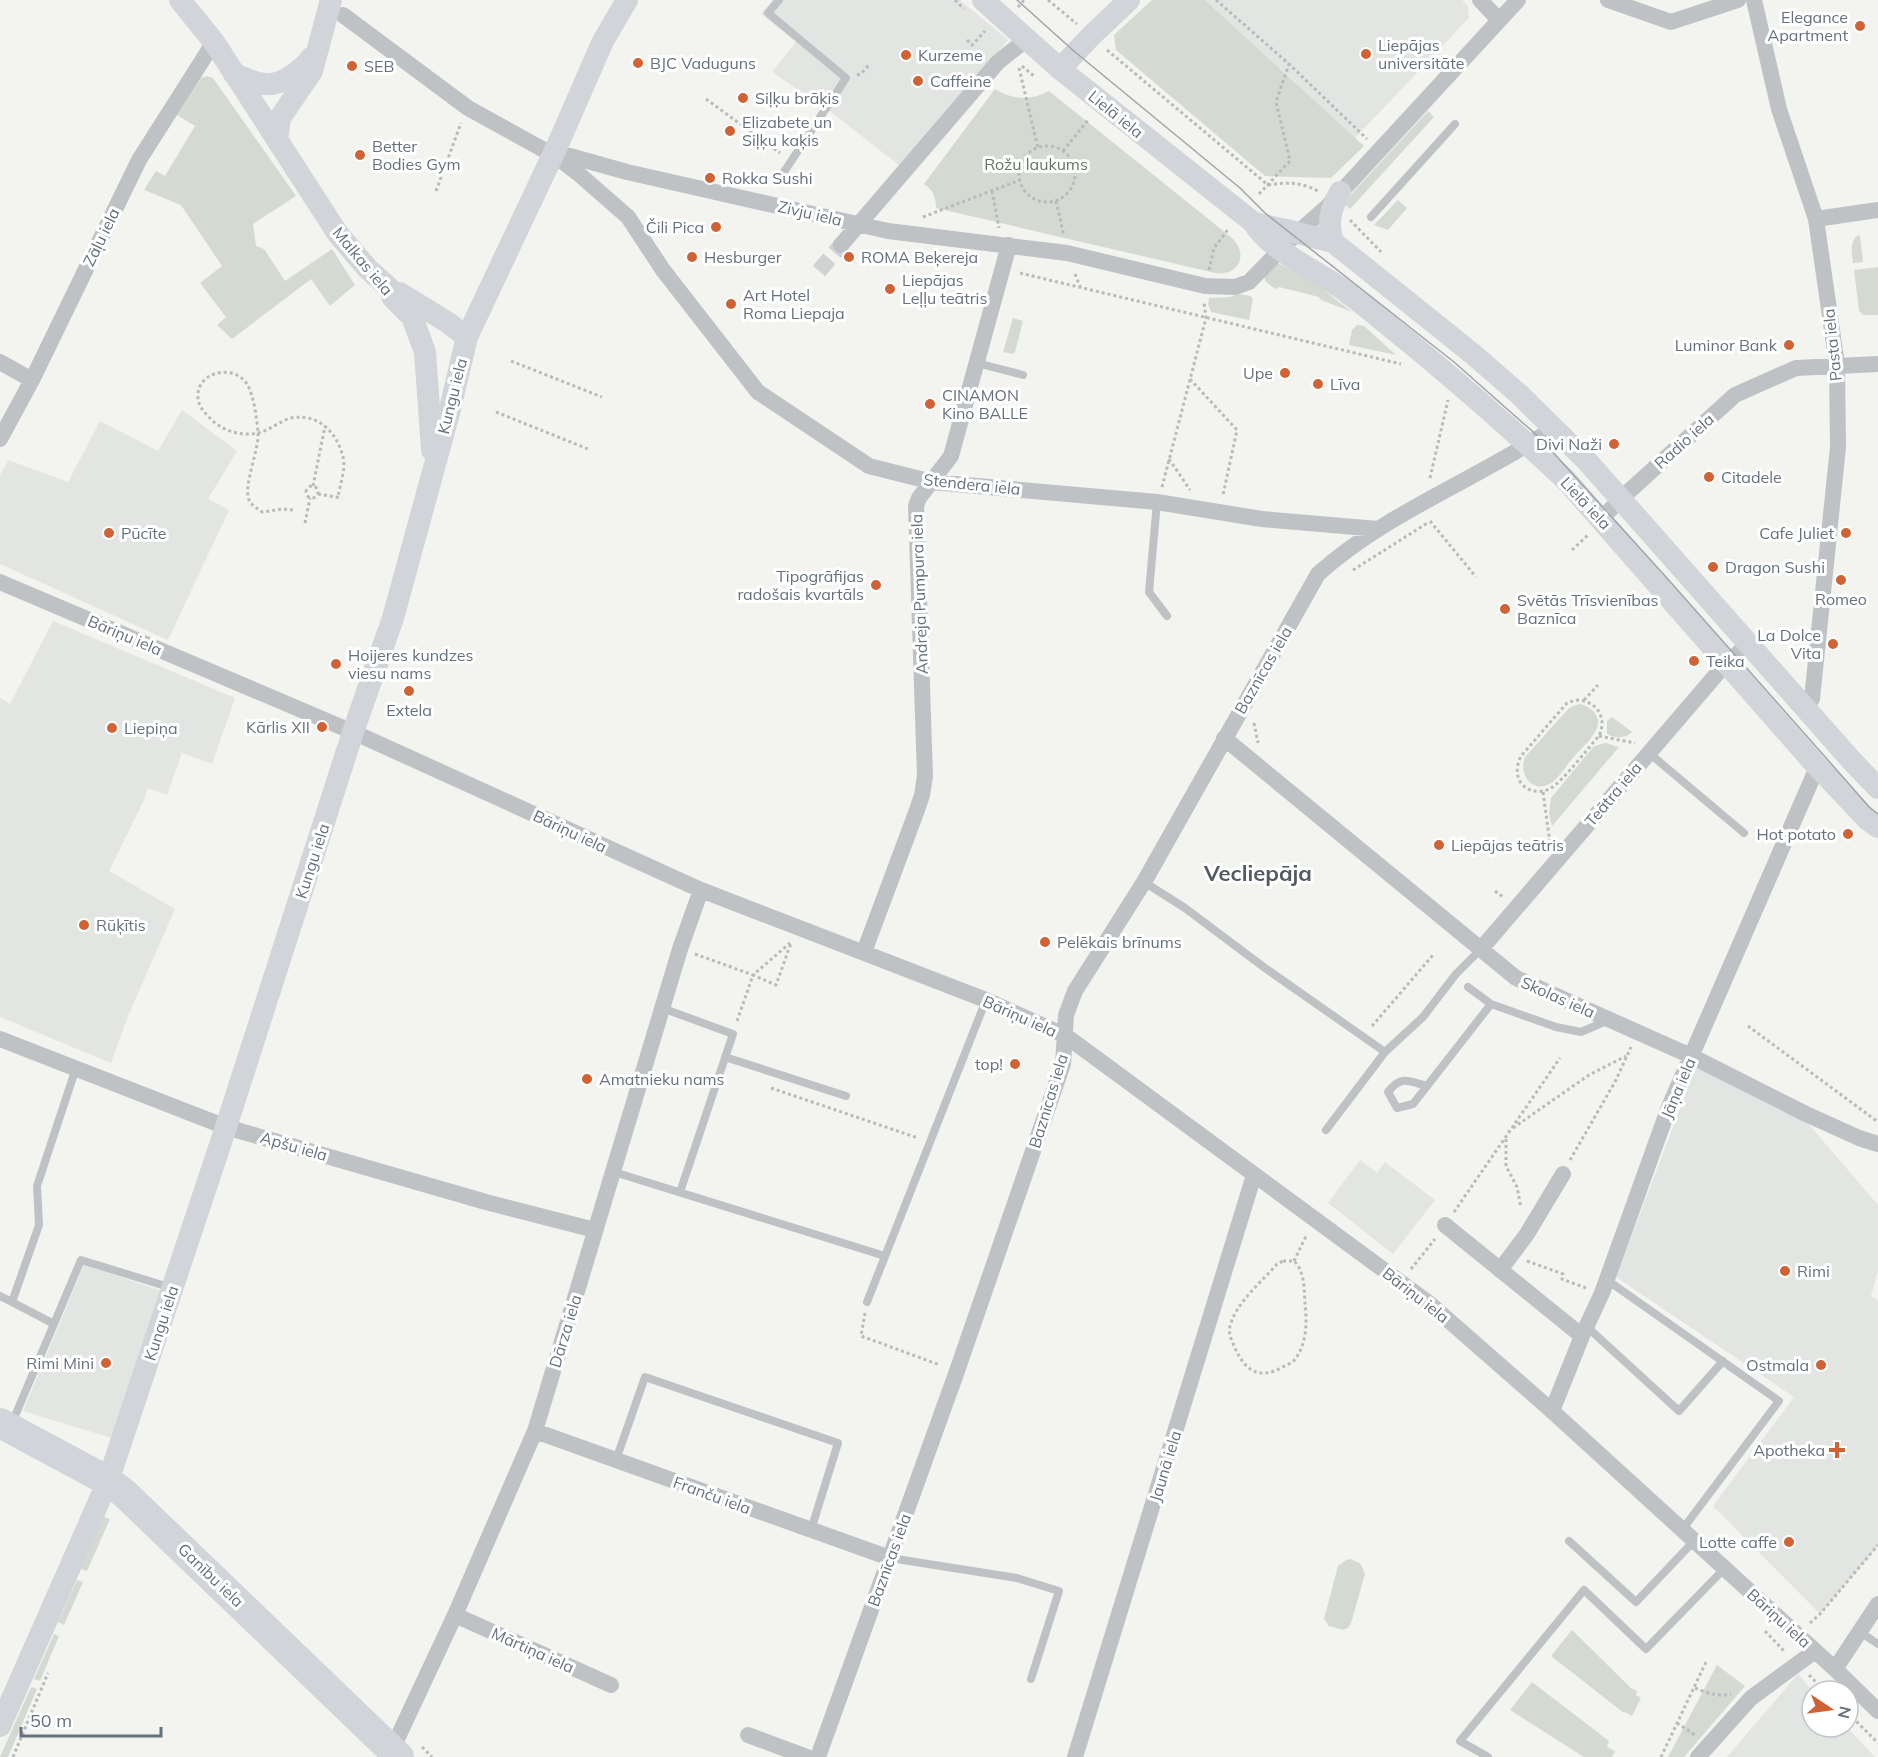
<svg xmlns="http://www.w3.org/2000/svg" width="1878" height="1757" viewBox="0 0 1878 1757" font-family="Mulish,sans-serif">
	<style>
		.built { fill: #e3e5e3 }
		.green { fill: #d4dad1 }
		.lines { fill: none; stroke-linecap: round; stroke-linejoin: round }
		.street-tunnel { stroke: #d0d2d4; stroke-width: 16; stroke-dasharray: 16 8; stroke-linecap: butt }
		.path { stroke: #b8babc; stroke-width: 3; stroke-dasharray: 3 3; stroke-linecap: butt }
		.lane { stroke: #bfc2c5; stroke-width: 8 }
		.street { stroke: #bfc2c5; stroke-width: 16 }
		.secondary { stroke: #d1d5d9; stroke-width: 22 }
		.highway { stroke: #d1d5d9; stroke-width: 30 }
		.tram { stroke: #a0a4a9; stroke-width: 1.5 }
		.poi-dot { fill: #d06233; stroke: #fff; stroke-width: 2 }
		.labels { text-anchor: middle; stroke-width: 6; stroke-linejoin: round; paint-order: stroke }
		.poi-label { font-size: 16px; fill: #65717e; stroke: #fff; text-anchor: start }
		.street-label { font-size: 16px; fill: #65717e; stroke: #fff }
		.park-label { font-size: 16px; fill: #667563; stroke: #fff }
		.district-label { font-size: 22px; font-weight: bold; fill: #525b63; stroke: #fff }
	</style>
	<rect width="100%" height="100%" fill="#f3f3f0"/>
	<path class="built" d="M773,0H960L1008,40L900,166L831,112L772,72L796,42L761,14Z
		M1205,0H1462L1468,6L1469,18L1355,138Z
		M182,410L237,451L208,499L229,510L168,640L0,564V476L8,460L68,482L100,421L158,451Z
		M53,621L235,698L212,764L182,753L167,795L148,788L143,802L109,871L175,909L128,1016L111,1063L0,1017V698L10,704Z
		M1697,1064L1806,1121L1878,1205V1271L1871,1296L1878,1300V1546L1820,1614L1713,1506L1794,1397L1616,1277Z
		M1360,1160L1377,1173L1385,1162L1435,1200L1393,1254L1328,1203Z
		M84,1265L162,1291L115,1439L23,1411Z
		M1798,1674L1813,1691L1812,1727H1847L1875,1757H1727Z"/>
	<path class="green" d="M1152,0H1205L1364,146L1331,178L1265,176L1116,50L1114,35Z
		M207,76L213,78L296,196L253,224L256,246L264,249L285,281L332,249L355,285L330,306L311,279L232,339L217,325L226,317L200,283L222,266L181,205L144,190L156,171L165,176L195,126L177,115L201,78Z
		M995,89C1013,100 1030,101 1049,91L1232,238C1249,254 1239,277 1215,273L936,208C936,197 933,190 924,184Z
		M1428,111L1434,117L1350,209L1343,203Z
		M1398,200L1407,208L1388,230L1374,225Z
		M1858,235L1860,236L1863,262L1853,263C1852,253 1849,242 1858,235Z
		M1275,263L1280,264L1317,285L1352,312L1321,300L1319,297L1279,287L1275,289L1265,281V276Z
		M1878,267V315H1863L1859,311L1854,270Z
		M1239,294L1250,296L1253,299L1249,320L1211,312L1208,304L1209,298L1229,297Z
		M1013,318L1023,321L1015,352L1013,354L1003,352Z
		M1357,325L1364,326L1396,355L1349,345L1352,330Z
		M1579,704C1591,706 1603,717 1596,730C1591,741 1579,750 1572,759C1566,766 1559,778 1551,783C1532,795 1518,774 1525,757L1569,708Z
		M1612,717L1632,732C1626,739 1614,738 1607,734V721Z
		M1606,743L1619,747L1552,826L1549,813L1551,798L1594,746Z
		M104,1517L110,1519L87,1571L81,1569Z
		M1350,1559L1360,1563L1365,1574L1351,1623L1348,1628L1343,1630L1329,1626L1324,1619L1338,1566L1346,1560Z
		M77,1580L83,1582L64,1625L58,1622Z
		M1572,1630L1631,1688L1637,1691L1636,1695L1641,1698L1632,1716L1625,1712L1624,1713L1551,1656Z
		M54,1634L59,1636L40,1681L34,1679Z
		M1717,1665L1745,1686L1684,1757H1668Z
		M1532,1682L1609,1741L1607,1747L1615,1751L1612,1757H1584L1510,1710Z
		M31,1687L37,1689L8,1757H0Z"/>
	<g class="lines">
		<path class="street-tunnel" d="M819,271L841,245"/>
		<path class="path" d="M955,0L964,9
			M1048,0L1077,24
			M1216,0L1289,64L1367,139
			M1018,7L1024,0
			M967,40L972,45L985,31
			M1107,50L1268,185C1288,182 1300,182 1318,191
			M1022,66L1035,77
			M1019,68L1038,148
			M857,75L861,74L869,65
			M706,99L780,153
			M1019 174a28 28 0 1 1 56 0a28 28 0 1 1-56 0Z
			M1063,151L1089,119
			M436,191L461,123
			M992,191L999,228
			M1259,194L1290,161L1276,102L1289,64
			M1056,201L1064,236
			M923,217L1020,180
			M1350,220L1381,252
			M1209,270L1214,248L1229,228
			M1020,273L1401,364
			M1075,274L1081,289
			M511,361L602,397
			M1190,379L1237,430L1223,495
			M496,412L588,449
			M1169,459L1190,490
			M1430,478L1448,400
			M313,486L325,426
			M306 492a6 6 0 1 1 12 0a6 6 0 1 1-12 0Z
			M1162,487L1206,318L1204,302
			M318,494L342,498
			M293,510L283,509L262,512C257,508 252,506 249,500C243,485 259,451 258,433C257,419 254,396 247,384C235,365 201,370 198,393C197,404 202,410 209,417C220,430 241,437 258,433C270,430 280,421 291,418C318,413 337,432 343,457C346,469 340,485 338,497
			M1430,521L1476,577
			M305,523L310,498
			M1572,550L1588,535
			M1353,570L1429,522
			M1576,700C1596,700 1608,717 1599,736C1588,748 1563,781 1551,788C1541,794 1528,792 1521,783C1515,774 1517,764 1521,756L1567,703Z
			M1584,700L1598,685
			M1254,723L1258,743
			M1599,736L1635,743
			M1543,792L1550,843
			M1495,891L1503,897
			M695,954L753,975L790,943
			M737,1021L753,975L776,985L791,943
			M1372,1026L1433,955
			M1748,1026L1878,1122
			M771,1088L918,1138
			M1513,1128L1589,1075L1626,1056
			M1506,1139V1166L1517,1187L1521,1208
			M1570,1160L1616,1080L1631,1047
			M1454,1212L1560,1058
			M1283,1261H1294C1305,1271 1304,1290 1305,1304C1307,1322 1307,1342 1296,1358C1293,1363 1286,1365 1281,1368C1258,1380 1245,1370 1235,1348C1232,1341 1228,1334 1230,1326C1237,1301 1261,1283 1277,1264Z
			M1294,1261L1307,1234
			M1527,1261L1563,1274L1562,1279L1586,1288
			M1411,1269L1435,1239
			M865,1313L861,1336L940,1365
			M1810,1623L1820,1614L1878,1545
			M1765,1631L1785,1652
			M1809,1675L1825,1691
			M1695,1688C1707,1693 1718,1697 1731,1694
			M1848,1713L1878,1743
			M1677,1723L1695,1735
			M422,1747L432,1757
			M13,1757L48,1673
			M1661,1757L1707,1660"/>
		<path class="lane" d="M779,0L768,13L846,78L780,178
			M1371,217L1455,124
			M977,363L1023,375
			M1157,502L1149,592L1167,616
			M1649,753L1744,833
			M1144,882L1185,908L1265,968L1385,1052L1423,1017L1456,974L1481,949
			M1468,987L1491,1004L1556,1027L1581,1032L1609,1020
			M662,1008L733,1034L680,1192
			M725,1057L846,1096
			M1427,1086C1408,1081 1401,1075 1388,1092L1397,1108L1413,1104L1491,1004
			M1326,1130L1385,1052
			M614,1172L885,1256
			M1607,1280L1779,1401L1682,1530
			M0,1296L12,1302L39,1225L37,1186L76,1068
			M12,1302L54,1324
			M867,1302L986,1000
			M1586,1326L1679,1411L1723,1361
			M12,1423L81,1260L172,1288
			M616,1460L645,1377L838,1443L811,1530
			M1569,1541L1636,1602L1694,1541
			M890,1558L1017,1578L1059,1591L1031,1679
			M1860,1632L1878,1644
			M1488,1757L1460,1741L1584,1590L1646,1649L1725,1568"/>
		<path class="street" d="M1480,0L1499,20
			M1608,0L1671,22L1738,0
			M1754,0L1779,109L1816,219L1837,365L1838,447L1812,699
			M343,15L468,108L553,155L570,156L627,172L888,231L1067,253L1205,286L1235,287L1249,282L1294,236L1328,206L1518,0
			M554,155L580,175L628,217L663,270L758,392L869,466L932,482L1157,502L1262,519L1378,529
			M1816,219L1878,210
			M841,245L998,62L1027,39
			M0,362L32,380
			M0,439L32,380L139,160L214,42
			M1601,519L1626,494L1735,395L1796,368L1878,364
			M0,582L353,732L701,890L986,1000L1066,1036L1430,1304L1552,1411L1835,1669L1878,1711
			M1224,738L1516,978L1691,1056L1806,1114L1859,1138L1878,1144
			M1481,949L1722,668L1749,643
			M864,952L917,810L922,795L925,776L916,506L919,498L951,456L1009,245
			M0,1039L226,1127L486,1202L595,1230
			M1445,1225L1582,1336
			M1500,1270L1527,1234L1563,1174
			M1552,1411L1582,1336L1602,1293L1669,1107L1816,770
			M535,1431L890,1558
			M455,1615L611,1685
			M1835,1669L1878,1604
			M748,1735L807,1757
			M390,1754L455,1615L535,1431L680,949L701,890
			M818,1757L957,1371L1063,1064L1066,1015L1075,991L1144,882L1318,574C1387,512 1478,479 1554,428
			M1075,1757L1254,1175
			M1698,1757L1751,1698L1815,1651"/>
		<path class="secondary" d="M180,0L214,42L338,234L368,269L389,288L393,298L412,317L425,352L432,450
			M983,0L1060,69L1254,223C1266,247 1317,272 1341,288C1353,297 1365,306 1377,316C1442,368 1505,423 1566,480L1814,763L1867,819L1878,827
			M1060,69L1091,36L1129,0
			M234,74C245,78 260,86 272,84C286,82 304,68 312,57
			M277,140L280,118L312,71L331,0
			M1254,223L1286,230L1333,242L1474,355L1520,395L1587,461L1852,761L1878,788
			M1333,242C1327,223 1330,210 1340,192
			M400,293L447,322L467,337
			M0,1726L108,1481L226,1127L353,732L393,618L449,413L467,337L558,144L603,41L627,0"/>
		<path class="highway" d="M0,1423L108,1481L124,1493L399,1757"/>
		<path class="tram" d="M1017,0L1075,52L1240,188L1265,213L1454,362L1540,438L1666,577L1849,784L1869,807L1878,814"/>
	</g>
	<g class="poi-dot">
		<circle cx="1860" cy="26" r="6"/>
		<circle cx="1366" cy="54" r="6"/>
		<circle cx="906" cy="55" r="6"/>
		<circle cx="638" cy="63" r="6"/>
		<circle cx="352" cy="66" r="6"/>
		<circle cx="918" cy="81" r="6"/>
		<circle cx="743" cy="98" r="6"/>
		<circle cx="730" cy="131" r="6"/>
		<circle cx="360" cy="155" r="6"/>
		<circle cx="710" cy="178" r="6"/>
		<circle cx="716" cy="227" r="6"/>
		<circle cx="692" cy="257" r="6"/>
		<circle cx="849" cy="257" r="6"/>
		<circle cx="890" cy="289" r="6"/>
		<circle cx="731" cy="304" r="6"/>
		<circle cx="1789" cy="345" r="6"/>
		<circle cx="1285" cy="373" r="6"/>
		<circle cx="1318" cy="384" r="6"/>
		<circle cx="930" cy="404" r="6"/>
		<circle cx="1614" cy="444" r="6"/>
		<circle cx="1709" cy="477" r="6"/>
		<circle cx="109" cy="533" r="6"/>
		<circle cx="1846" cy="533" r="6"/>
		<circle cx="1713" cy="567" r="6"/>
		<circle cx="1841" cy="580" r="6"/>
		<circle cx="876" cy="585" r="6"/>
		<circle cx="1505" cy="609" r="6"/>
		<circle cx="1833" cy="644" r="6"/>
		<circle cx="1694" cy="661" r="6"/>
		<circle cx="336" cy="664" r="6"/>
		<circle cx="409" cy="691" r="6"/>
		<circle cx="322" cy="727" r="6"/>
		<circle cx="112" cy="728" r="6"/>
		<circle cx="1848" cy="834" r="6"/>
		<circle cx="1439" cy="845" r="6"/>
		<circle cx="84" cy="925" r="6"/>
		<circle cx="1045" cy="942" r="6"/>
		<circle cx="1015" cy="1064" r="6"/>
		<circle cx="587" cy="1079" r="6"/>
		<circle cx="1785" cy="1271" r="6"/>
		<circle cx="106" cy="1363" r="6"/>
		<circle cx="1821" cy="1365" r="6"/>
		<path d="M1834 1441h6v6h6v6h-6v6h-6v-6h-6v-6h6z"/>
		<circle cx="1789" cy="1542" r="6"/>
	</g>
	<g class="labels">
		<g class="poi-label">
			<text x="1848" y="23" text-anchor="end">Elegance<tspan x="1848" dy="18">Apartment</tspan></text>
			<text x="1378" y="51">Liepājas<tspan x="1378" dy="18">universitāte</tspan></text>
			<text x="918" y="61">Kurzeme</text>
			<text x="650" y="69">BJC Vaduguns</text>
			<text x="364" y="72">SEB</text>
			<text x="930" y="87">Caffeine</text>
			<text x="755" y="104">Siļķu brāķis</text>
			<text x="742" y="128">Elizabete un<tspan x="742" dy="18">Siļķu kaķis</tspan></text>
			<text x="372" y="152">Better<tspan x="372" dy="18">Bodies Gym</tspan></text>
			<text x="722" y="184">Rokka Sushi</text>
			<text x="704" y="233" text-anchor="end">Čili Pica</text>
			<text x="704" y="263">Hesburger</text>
			<text x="861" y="263">ROMA Beķereja</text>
			<text x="902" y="286">Liepājas<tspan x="902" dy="18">Leļļu teātris</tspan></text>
			<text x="743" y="301">Art Hotel<tspan x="743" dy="18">Roma Liepaja</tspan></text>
			<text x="1777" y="351" text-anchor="end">Luminor Bank</text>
			<text x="1273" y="379" text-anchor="end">Upe</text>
			<text x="1330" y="390">Līva</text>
			<text x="942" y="401">CINAMON<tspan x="942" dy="18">Kino BALLE</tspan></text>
			<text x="1602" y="450" text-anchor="end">Divi Naži</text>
			<text x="1721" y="483">Citadele</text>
			<text x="121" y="539">Pūcīte</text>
			<text x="1834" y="539" text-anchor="end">Cafe Juliet</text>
			<text x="1725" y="573">Dragon Sushi</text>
			<text x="864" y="582" text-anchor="end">Tipogrāfijas<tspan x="864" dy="18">radošais kvartāls</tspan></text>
			<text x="1841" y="605" text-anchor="middle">Romeo</text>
			<text x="1517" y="606">Svētās Trīsvienības<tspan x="1517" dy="18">Baznīca</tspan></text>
			<text x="1821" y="641" text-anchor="end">La Dolce<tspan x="1821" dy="18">Vita</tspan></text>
			<text x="348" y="661">Hoijeres kundzes<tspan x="348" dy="18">viesu nams</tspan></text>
			<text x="1706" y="667">Teika</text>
			<text x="409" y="716" text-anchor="middle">Extela</text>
			<text x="310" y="733" text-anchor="end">Kārlis XII</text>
			<text x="124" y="734">Liepiņa</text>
			<text x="1836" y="840" text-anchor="end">Hot potato</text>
			<text x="1451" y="851">Liepājas teātris</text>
			<text x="96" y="931">Rūķītis</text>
			<text x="1057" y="948">Pelēkais brīnums</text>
			<text x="1003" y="1070" text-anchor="end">top!</text>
			<text x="599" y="1085">Amatnieku nams</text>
			<text x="1797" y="1277">Rimi</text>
			<text x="94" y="1369" text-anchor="end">Rimi Mini</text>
			<text x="1809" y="1371" text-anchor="end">Ostmala</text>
			<text x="1825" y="1456" text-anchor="end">Apotheka</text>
			<text x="1777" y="1548" text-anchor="end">Lotte caffe</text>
		</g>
		<g class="street-label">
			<text transform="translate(1116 114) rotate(39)" y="6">Lielā iela</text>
			<text transform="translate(810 213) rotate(13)" y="6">Zivju iela</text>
			<text transform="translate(101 237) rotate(-64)" y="6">Zāļu iela</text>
			<text transform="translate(363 261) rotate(50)" y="6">Malkas iela</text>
			<text transform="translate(1832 345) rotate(-96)" y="6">Pasta iela</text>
			<text transform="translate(452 396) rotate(-76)" y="6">Kungu iela</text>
			<text transform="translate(1684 441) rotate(-42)" y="6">Radio iela</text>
			<text transform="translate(972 484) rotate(6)" y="6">Stendera iela</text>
			<text transform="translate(1586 503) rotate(47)" y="6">Lielā iela</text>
			<text transform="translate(919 594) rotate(-92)" y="6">Andreja Pumpura iela</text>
			<text transform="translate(125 635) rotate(23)" y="6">Bāriņu iela</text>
			<text transform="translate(1263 670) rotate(-60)" y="6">Baznīcas iela</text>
			<text transform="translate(1613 794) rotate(-50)" y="6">Teātra iela</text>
			<text transform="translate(570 831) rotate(25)" y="6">Bāriņu iela</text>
			<text transform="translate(312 861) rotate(-72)" y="6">Kungu iela</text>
			<text transform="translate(1558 997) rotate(24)" y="6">Skolas iela</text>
			<text transform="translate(1020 1016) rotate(24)" y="6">Bāriņu iela</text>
			<text transform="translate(1678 1088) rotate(-67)" y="6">Jāņa iela</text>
			<text transform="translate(1048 1101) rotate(-73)" y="6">Baznīcas iela</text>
			<text transform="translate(294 1146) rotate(16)" y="6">Apšu iela</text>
			<text transform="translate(1416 1295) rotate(38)" y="6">Bāriņu iela</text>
			<text transform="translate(161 1323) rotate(-72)" y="6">Kungu iela</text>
			<text transform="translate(565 1331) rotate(-73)" y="6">Dārza iela</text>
			<text transform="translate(1165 1466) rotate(-73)" y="6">Jaunā iela</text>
			<text transform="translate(712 1495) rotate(20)" y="6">Franču iela</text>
			<text transform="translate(889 1560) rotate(-70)" y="6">Baznīcas iela</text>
			<text transform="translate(211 1575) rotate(44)" y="6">Ganību iela</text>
			<text transform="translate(1779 1618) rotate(42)" y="6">Bāriņu iela</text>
			<text transform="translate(533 1650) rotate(24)" y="6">Mārtiņa iela</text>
		</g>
		<g class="park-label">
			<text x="1036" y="170">Rožu laukums</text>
		</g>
		<g class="district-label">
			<text x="1258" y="881">Vecliepāja</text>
		</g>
	</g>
	<g transform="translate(1830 1709) rotate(103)"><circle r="28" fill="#ffffff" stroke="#c1c6cb" stroke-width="1.5"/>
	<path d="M0-4.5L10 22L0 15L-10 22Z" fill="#d06233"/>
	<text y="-9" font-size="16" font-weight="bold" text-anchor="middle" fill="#65717e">N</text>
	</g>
	<path d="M21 1727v9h140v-9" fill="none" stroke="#65717e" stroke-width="3"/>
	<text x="30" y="1727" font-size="18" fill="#65717e" stroke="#ffffff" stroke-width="4.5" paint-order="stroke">50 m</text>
</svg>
